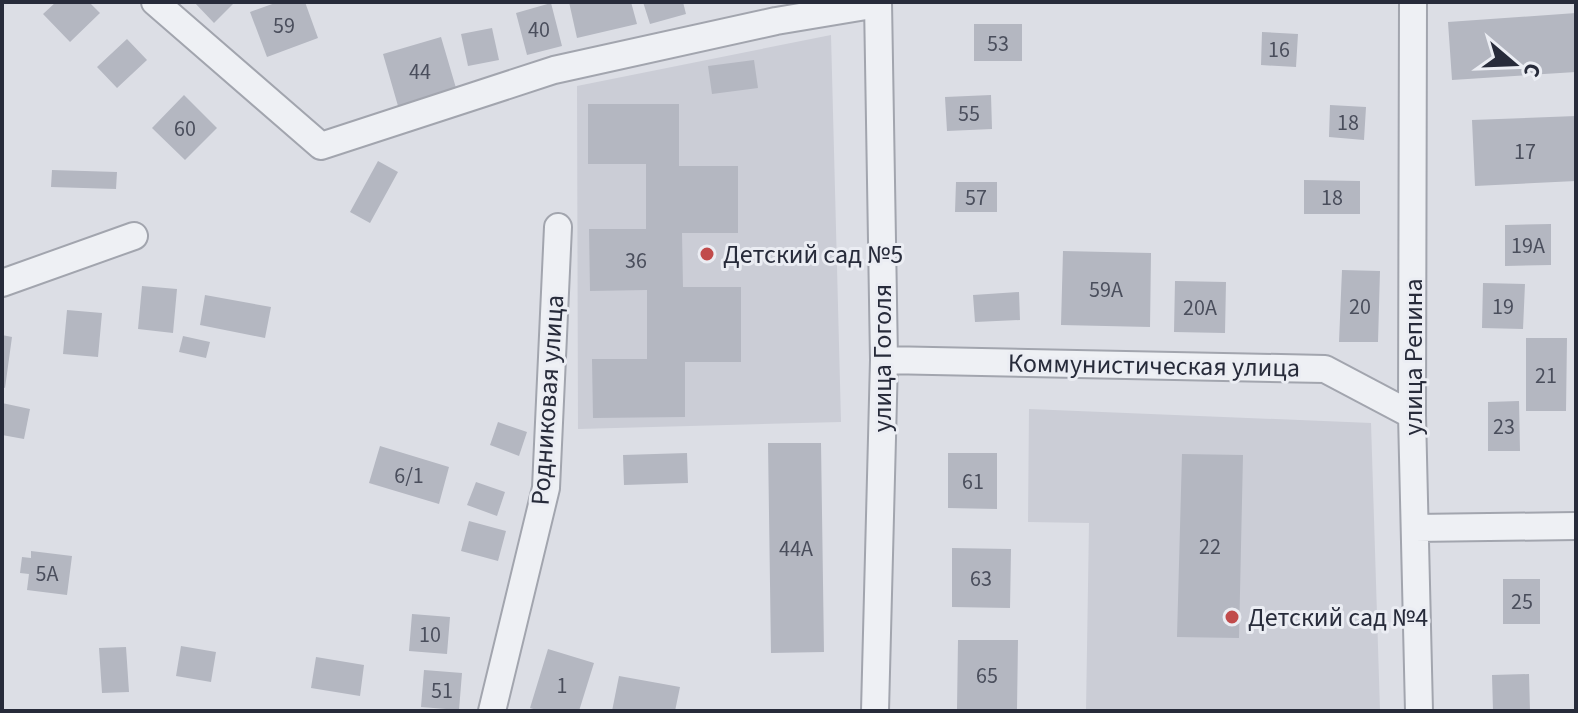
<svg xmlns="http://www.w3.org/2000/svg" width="1578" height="713" viewBox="0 0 1578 713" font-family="'Source Sans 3',sans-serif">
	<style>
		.built { fill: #cbcdd6 }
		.building { fill: #b4b7c1 }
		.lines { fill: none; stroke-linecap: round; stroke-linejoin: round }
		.minor-casing { stroke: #a2a5ae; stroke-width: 30 }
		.minor { stroke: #eef0f4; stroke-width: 26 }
		.poi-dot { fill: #c14b4b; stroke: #ebedf3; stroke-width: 3 }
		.labels { text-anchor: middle; stroke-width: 6; stroke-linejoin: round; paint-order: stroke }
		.number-label { font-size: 22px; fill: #4a4e5c }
		.poi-label { font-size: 26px; fill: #272b3a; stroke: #ebedf3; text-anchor: start }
		.street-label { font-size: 26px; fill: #272b3a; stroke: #ebedf3 }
	</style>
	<rect width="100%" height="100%" fill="#dcdee5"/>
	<path class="built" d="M831,35L841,422L578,429L577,86Z
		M1029,409L1371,423L1380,711H1086L1089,523L1028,522Z"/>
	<path class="building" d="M56,2H89L100,13L70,42L43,14Z
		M194,2H235L214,23Z
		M278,2H305L318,38L267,57L250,12Z
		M569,2H631L637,24L577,38Z
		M643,2H683L686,14L650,24Z
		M551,3L562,46L527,55L516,13Z
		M1576,13V72L1452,80L1448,22Z
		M974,24H1022V61H974Z
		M492,28L499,60L468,66L461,34Z
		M1262,32L1298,34L1296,67L1261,65Z
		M441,37L456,88L398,106L383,54Z
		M127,39L147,60L117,88L97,67Z
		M754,60L758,88L712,94L708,66Z
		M184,95L217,128L185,160L152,128Z
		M991,95L992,129L947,131L945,97Z
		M588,104H679V166H738V233H682L683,287H741V362H685V417L593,418L592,359H647V290L590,291L589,229H646V164H588Z
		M1330,105L1366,107L1364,140L1329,137Z
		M1576,116V181L1475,186L1472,120Z
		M378,161L398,172L370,223L350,212Z
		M52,170L117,172L116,189L51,187Z
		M1304,180L1360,181V214H1304Z
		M956,182H997V212H955Z
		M1551,224V265L1505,266V225Z
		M1063,251L1151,253L1150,327L1061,325Z
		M1342,270L1380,271L1378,342H1339Z
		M1175,281L1226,282L1225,333L1174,332Z
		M1483,283L1525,284L1523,329L1482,328Z
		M142,286L177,289L173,333L138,329Z
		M1019,292L1020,320L975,322L973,295Z
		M205,295L271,307L265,338L200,325Z
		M67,310L102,313L98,357L63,354Z
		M2,335L12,337L5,388L2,387Z
		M183,336L210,342L206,358L179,352Z
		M1526,338H1567L1566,411H1526Z
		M1519,401L1520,451H1488V402Z
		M2,403L30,409L24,439L2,435Z
		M498,422L527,432L519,456L490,445Z
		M768,443H821L824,652L771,653Z
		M380,446L449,467L439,504L369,483Z
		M687,453L688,483L624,485L623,455Z
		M948,453H997V509L948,508Z
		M1182,454L1243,455L1239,638L1177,637Z
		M476,482L505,492L497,516L467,505Z
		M469,521L506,531L498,561L461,551Z
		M952,548L1011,549L1010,608L952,607Z
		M31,551L72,556L67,595L27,590L29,574L20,573L22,557L31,558Z
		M1503,579H1540V624H1503Z
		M412,614L450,617L447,654L409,651Z
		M958,640H1018L1017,709H957Z
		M181,646L216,652L211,682L176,676Z
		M126,647L129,692L102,693L99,648Z
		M548,649L594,663L579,711H540L530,708Z
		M316,657L364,665L360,696L311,688Z
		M424,670L462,673L459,710L421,707Z
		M1529,674L1530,711H1493L1492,675Z
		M619,676L680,687L675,711H612Z"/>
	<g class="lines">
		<defs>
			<path id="minor" d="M155,2L321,146L554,70L776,21L878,4
				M1413,2L1412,415L1419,711
				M2,283L134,236
				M884,360L1325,369L1412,415
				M1415,528L1576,526
				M492,711L546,488L558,227
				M875,711L884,360L878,2"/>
		</defs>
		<use href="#minor" class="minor-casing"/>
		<use href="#minor" class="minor"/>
	</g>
	<g class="poi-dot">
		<circle cx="707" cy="254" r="8"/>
		<circle cx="1232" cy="617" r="8"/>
	</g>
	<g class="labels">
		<g class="number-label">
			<text x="284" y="33">59</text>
			<text x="539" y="37">40</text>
			<text x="998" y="51">53</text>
			<text x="1279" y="57">16</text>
			<text x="420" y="79">44</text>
			<text x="969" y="121">55</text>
			<text x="1348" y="130">18</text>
			<text x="185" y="136">60</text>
			<text x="1525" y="159">17</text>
			<text x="976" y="205">57</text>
			<text x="1332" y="205">18</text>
			<text x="1528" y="253">19А</text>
			<text x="636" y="268">36</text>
			<text x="1106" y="297">59А</text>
			<text x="1360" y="314">20</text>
			<text x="1503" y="314">19</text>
			<text x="1200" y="315">20А</text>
			<text x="1546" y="383">21</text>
			<text x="1504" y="434">23</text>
			<text x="409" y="483">6/1</text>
			<text x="973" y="489">61</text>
			<text x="1210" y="554">22</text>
			<text x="796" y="556">44А</text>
			<text x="47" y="581">5А</text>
			<text x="981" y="586">63</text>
			<text x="1522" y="609">25</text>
			<text x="430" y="642">10</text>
			<text x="987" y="683">65</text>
			<text x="562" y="693">1</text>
			<text x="442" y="698">51</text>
		</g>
		<g class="poi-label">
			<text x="723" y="263">Детский сад №5</text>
			<text x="1248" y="626">Детский сад №4</text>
		</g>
		<g class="street-label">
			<text transform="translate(1413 357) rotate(-90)" y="9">улица Репина</text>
			<text transform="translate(882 358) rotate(-90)" y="9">улица Гоголя</text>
			<text transform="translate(1154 365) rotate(1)" y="9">Коммунистическая улица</text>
			<text transform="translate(547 400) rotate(-86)" y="9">Родниковая улица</text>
		</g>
	</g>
	<rect width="1578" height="713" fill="none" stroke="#272b3a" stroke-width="8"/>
	<g transform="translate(1514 64) rotate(109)" stroke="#ebedf3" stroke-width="6" paint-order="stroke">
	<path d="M0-6L14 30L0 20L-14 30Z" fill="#272b3a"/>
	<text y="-12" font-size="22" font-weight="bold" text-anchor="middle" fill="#272b3a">С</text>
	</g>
</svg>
